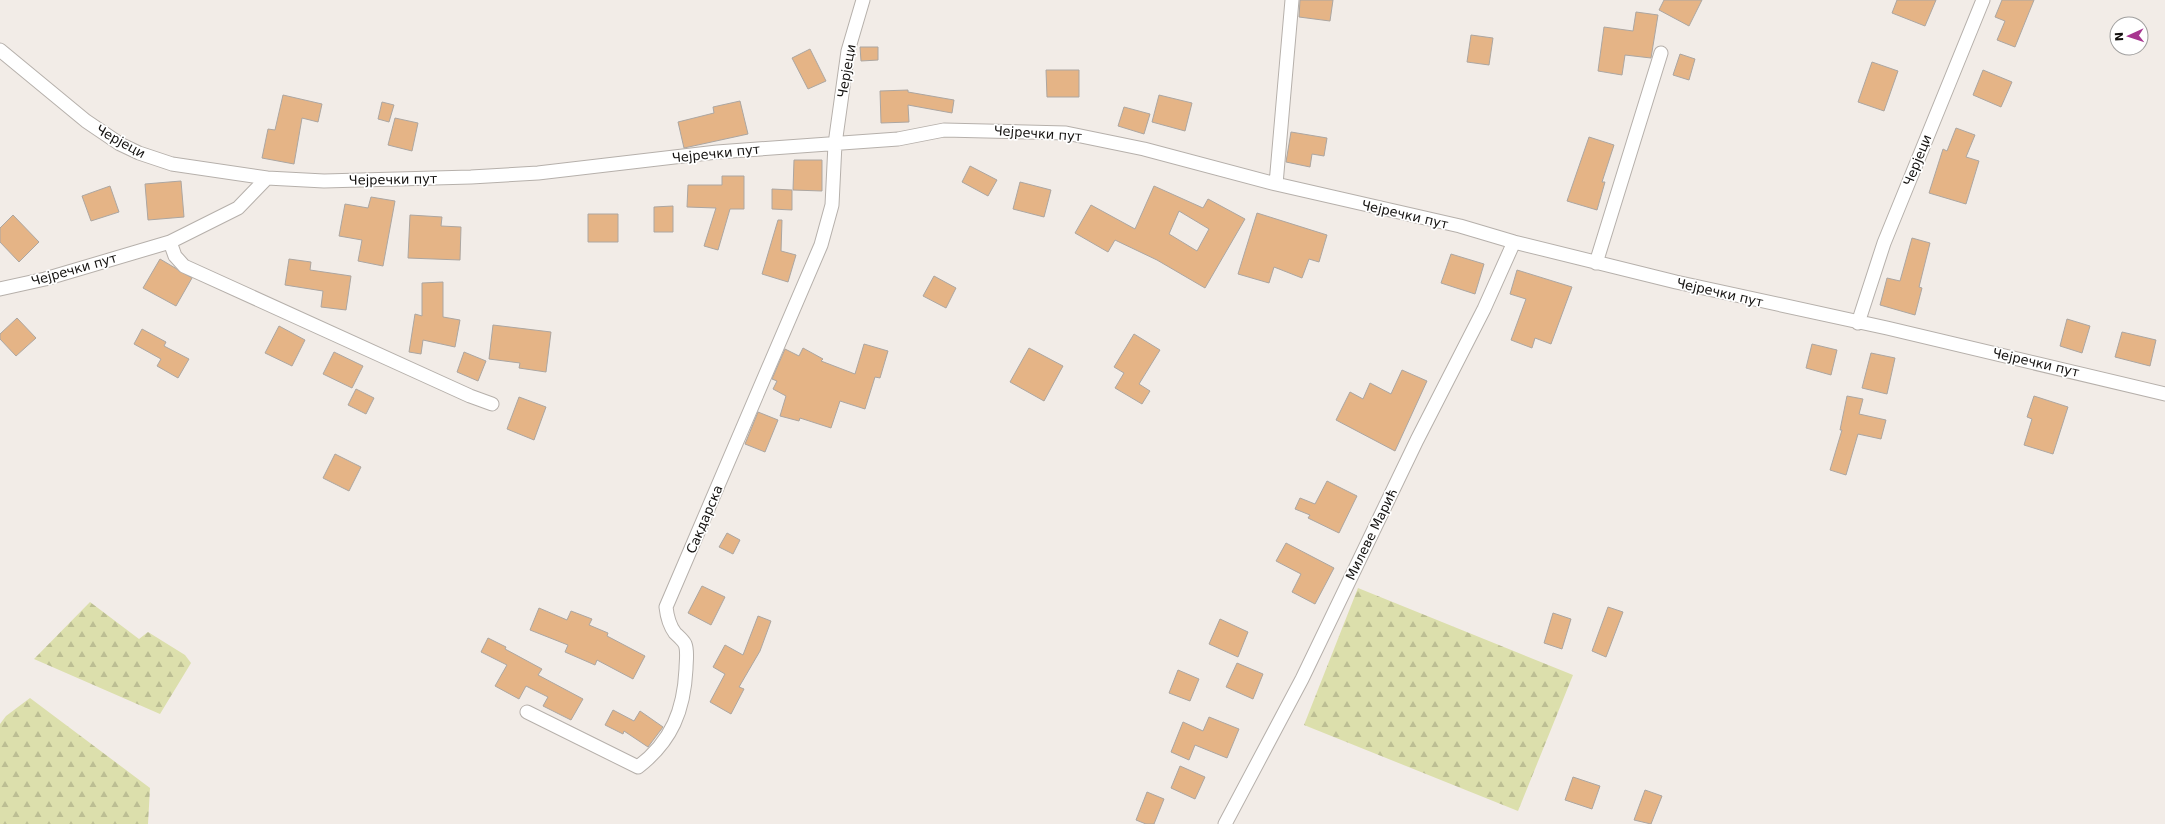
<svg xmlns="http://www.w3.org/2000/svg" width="2165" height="824" viewBox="0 0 2165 824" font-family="'DejaVu Sans',sans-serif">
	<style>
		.forest { fill: url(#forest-firs) }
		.building { fill: #e5b486; stroke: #aca6a1; fill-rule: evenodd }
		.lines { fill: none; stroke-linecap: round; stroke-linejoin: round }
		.minor-casing { stroke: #b6b0ab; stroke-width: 15 }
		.minor { stroke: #fff; stroke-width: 13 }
		.labels { text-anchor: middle; stroke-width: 3.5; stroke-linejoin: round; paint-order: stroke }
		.street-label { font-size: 13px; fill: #13110f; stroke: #fff }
	</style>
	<defs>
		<pattern id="forest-firs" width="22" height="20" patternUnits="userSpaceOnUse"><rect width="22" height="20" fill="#dcdfac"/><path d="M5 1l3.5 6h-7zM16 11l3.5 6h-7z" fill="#bcbe93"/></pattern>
	</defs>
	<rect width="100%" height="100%" fill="#f2ece7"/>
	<path class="forest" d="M1358,588L1573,675L1518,811L1304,725Z
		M90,602L139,639L148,632L185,655L191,663L160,714L34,659Z
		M30,698L150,788L148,824H0V724L6,716Z"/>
	<path class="building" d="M1300,0H1333L1330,21L1299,17Z
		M1664,0H1702L1689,26L1659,10Z
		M1897,0H1936L1925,26L1892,13Z
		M2002,0H2034L2015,47L1997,40L2005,21L1995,17Z
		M1636,12L1658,15L1651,58L1625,55L1622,75L1598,71L1604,27L1633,31Z
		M1471,35L1493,38L1489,65L1467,62Z
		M860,47H878V60L861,61Z
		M810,49L826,81L808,89L792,58Z
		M1680,54L1695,59L1689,80L1673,75Z
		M1872,62L1898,71L1884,111L1858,102Z
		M1046,70H1079V97H1047Z
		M1983,70L2012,82L2001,107L1973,95Z
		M908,90V92L954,100L952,113L908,105L909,122L881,123L880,91Z
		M283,95L322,104L318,122L302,118L294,164L262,158L268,129L275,130Z
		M1159,95L1192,103L1185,131L1152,122Z
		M740,101L748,134L684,148L678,122L714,113L713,107Z
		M382,102L394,105L389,122L378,119Z
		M1124,107L1150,114L1144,134L1118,126Z
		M395,118L418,123L412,151L388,145Z
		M1956,128L1975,135L1966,157L1979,161L1966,204L1929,193L1943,149L1947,151Z
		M1291,132L1327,138L1324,156L1312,154L1310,167L1286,162Z
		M1589,137L1614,145L1602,182H1605L1597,210L1567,201Z
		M794,160H822V191L793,190Z
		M970,166L997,180L988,196L962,182Z
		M722,176H744V209H730L718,250L704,246L716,208L687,207L688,185H722Z
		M181,181L184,217L148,220L145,184Z
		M1020,182L1051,190L1044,217L1013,209Z
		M110,186L119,212L91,221L82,196Z
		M1154,186L1203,208L1208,199L1245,219L1205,288L1157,260L1115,240L1108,252L1075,233L1091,205L1135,229ZM1179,211L1209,229L1197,251L1169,234Z
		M772,189L792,190V210L772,209Z
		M371,197L395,201L383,266L358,261L362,240L339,236L345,204L368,208Z
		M673,206V232H654V207Z
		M1257,213L1327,235L1319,262L1309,259L1302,278L1274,267L1269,283L1238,274Z
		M588,214H618V242H588Z
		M13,215L39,242L19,262L0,242V228Z
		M410,215L442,217L441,226L461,227L460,260L408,258Z
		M778,220H782L781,251L796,255L788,282L762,274Z
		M1912,238L1930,243L1919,287L1922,288L1915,315L1880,305L1887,278L1900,281Z
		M1451,254L1484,264L1475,294L1441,283Z
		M160,259L192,278L176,306L143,288Z
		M289,259L311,262L310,270L351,276L346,310L321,307L323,291L285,285Z
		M1517,270L1572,287L1551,344L1535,338L1532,348L1511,340L1526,299L1510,294Z
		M934,276L956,288L946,308L923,296Z
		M443,282V317L460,320L455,347L423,340L421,354L409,352L415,314L422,316V283Z
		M17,318L36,338L16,356L0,339V334Z
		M2067,319L2090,326L2082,353L2060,346Z
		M493,325L551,332L546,372L519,368L520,363L489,359Z
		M279,326L305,340L292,366L265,353Z
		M142,329L166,342L164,346L189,359L178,378L157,366L161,359L134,344Z
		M2122,332L2156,340L2150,366L2115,357Z
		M1134,334L1160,350L1139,384L1150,391L1142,404L1115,388L1124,373L1114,367Z
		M864,344L888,351L880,378L875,377L865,409L840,401L831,428L800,418L799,421L780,416L786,396L773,389L777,381L772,379L785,349L799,356L803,348L823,359L821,361L855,374Z
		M1812,344L1837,350L1831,375L1806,368Z
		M1029,348L1063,366L1044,401L1010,382Z
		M334,352L363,366L352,388L323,374Z
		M464,352L486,361L478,381L457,372Z
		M1871,353L1895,358L1887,394L1862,388Z
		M1402,370L1427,381L1395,451L1336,420L1350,392L1363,399L1370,383L1391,394Z
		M356,389L374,398L366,414L348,405Z
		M1847,396L1863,399L1859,414L1886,420L1881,439L1858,434L1846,475L1830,470L1842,430H1840Z
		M2034,396L2068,407L2053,454L2024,445L2032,419L2027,417Z
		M519,397L546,407L534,440L507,429Z
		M758,412L778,420L765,452L745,444Z
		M335,454L361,467L349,491L323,478Z
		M1327,481L1357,496L1339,533L1308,518L1310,515L1295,509L1300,498L1315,504Z
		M727,533L740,540L733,554L719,547Z
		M1286,543L1334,568L1315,604L1292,592L1301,574L1276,561Z
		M702,586L725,597L711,625L688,613Z
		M1608,607L1623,612L1606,657L1592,651Z
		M539,608L567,620L571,611L592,619L589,625L608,633L607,636L645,656L633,679L597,660L595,665L565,652L568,645L530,630Z
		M1553,613L1571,619L1562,649L1544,643Z
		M758,616L771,621L760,651L739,687L744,689L731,714L710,702L725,674L713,667L725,645L743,655Z
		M1220,619L1248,632L1238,657L1209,644Z
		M488,638L506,647L505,649L542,669L538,675L583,699L571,720L543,706L548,697L526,686L519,699L495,686L507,665L481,652Z
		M1237,663L1263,674L1253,699L1226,687Z
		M1178,670L1199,679L1190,701L1169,693Z
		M613,710L634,721L640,711L663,727L648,747L624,731L623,734L605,725Z
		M1209,717L1239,729L1227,758L1195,745L1189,760L1171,752L1183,722L1203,731Z
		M1180,766L1205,777L1195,799L1171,788Z
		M1573,777L1600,786L1592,809L1565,800Z
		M1645,790L1662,796L1651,824L1634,820Z
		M1147,792L1164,799L1154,824H1146L1136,820Z"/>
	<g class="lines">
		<defs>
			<path id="minor" d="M0,50L86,121L120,144L139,153L172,164L267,178
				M1276,184L1292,0
				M170,242L175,256L184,266L470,396L492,404
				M1596,263L1661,53
				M0,289L45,279L170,242L238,208L267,178L324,181L471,177L538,173L717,152L898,139L944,130L1066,133L1144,149L1276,184L1460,226L1514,242L1676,282L1887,328L2165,394
				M1858,323L1884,243L1983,0
				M527,712L638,767C672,741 684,710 686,669C686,661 688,651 685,644C683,640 678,636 675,633C669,625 667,616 666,607L821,245L832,205L835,144L848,51L863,0
				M1225,824L1302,679L1417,440L1484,309L1514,242"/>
		</defs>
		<use href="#minor" class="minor-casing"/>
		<use href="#minor" class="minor"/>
	</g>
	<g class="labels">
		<g class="street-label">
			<text transform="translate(846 71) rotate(-80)" y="5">Черјеци</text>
			<text transform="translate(1038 133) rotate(4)" y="5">Чејречки пут</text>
			<text transform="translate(121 141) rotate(29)" y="5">Черјеци</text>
			<text transform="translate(716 153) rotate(-6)" y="5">Чејречки пут</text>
			<text transform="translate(1917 160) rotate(-68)" y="5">Черјеци</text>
			<text transform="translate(393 179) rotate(-1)" y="5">Чејречки пут</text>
			<text transform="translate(1405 214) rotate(13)" y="5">Чејречки пут</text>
			<text transform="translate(74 269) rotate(-16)" y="5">Чејречки пут</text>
			<text transform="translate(1720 292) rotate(13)" y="5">Чејречки пут</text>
			<text transform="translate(2036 362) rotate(13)" y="5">Чејречки пут</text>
			<text transform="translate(704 519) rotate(-67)" y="5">Сакдарска</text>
			<text transform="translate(1371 534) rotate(-64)" y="5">Милеве Мaрић</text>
		</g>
	</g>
	<g transform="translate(2129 36) rotate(267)"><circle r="19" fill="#ffffff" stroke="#a1a09f"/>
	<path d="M0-3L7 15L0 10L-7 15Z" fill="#a83590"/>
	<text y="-6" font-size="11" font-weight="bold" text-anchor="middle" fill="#13110f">N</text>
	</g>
</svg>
